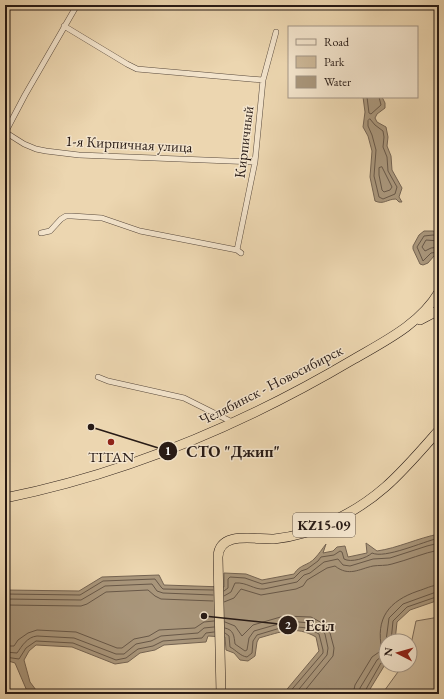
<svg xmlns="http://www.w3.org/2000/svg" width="444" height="699" viewBox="0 0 444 699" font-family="'EB Garamond',serif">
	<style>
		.green { fill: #cbb696; stroke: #796856 }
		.water { fill: #a9967b; stroke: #756452 }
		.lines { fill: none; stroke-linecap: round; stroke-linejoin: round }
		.shore { stroke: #685848; stroke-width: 1 }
		.minor-casing { stroke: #58493c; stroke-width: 6 }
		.trunk-casing { stroke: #271a15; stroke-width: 10 }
		.minor { stroke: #f3e4cc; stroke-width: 5 }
		.trunk { stroke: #ecd6b0; stroke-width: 9 }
		.poi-dot { fill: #8f2418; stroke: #f3e4cc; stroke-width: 1.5 }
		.labels { text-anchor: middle; stroke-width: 3; stroke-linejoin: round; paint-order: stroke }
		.shield { fill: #f3e4cc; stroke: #64574c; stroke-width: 1 }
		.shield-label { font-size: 14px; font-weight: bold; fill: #271a15 }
		.street-label { font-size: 15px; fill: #271a15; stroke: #f3e4cc }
		.poi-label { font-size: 15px; fill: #271a15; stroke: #f3e4cc }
		.leader { fill: none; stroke: #271a15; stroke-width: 1.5 }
		.callout-dot { fill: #271a15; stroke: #f3e4cc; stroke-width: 1.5 }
		.mark-label { font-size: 12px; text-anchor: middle; font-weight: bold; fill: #fff }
		.callout-label { font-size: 16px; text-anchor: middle; font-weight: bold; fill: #271a15; stroke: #f3e4cc; stroke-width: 3; stroke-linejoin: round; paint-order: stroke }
	</style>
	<rect width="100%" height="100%" fill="#ecd6b0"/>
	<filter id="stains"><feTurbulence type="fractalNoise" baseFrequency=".005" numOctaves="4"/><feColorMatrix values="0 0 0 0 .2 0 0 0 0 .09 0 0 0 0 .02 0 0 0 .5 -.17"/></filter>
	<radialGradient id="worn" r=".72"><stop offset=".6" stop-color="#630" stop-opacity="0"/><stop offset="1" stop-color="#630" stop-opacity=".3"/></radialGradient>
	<path class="green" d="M439,617V694H382L403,665H410V649L416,621Z"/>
	<path class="water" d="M363,97H382L385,103V108L377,114L375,118L377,122L386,127L388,137L387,146L391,156L392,170L402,188L399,197L402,202H399L396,199C387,199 384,205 375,201L370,177L372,151L368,136L363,127L365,112Z
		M424,231H433L439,233V256H434L428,263L423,265L420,264L413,249V246L419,235Z
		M439,534V600L410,610L397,622L395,641H386V663L367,694H283L319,651L316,637C295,625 281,632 259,638L257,642L255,656L248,661L240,660L234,653L226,650L225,637L208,636L206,642L164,645L155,650L140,653L128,662L115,664L72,647L36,645L29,651L24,660L30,682L39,694H29L27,691L15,663L5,660V590L79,591L102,577L159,575L164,585L224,587V573L246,574L262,580L294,574C300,564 308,566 315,558C319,554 322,549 326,544L323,553L333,551L337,547L345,546L348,557L367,553L366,543L377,551C398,548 418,538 439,534Z"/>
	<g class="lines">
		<path class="shore" d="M367,97L369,113L371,114L381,105L379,97
			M370,119L375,125L383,131L384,137L383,147L387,157L388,171L397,187L395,194L383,199L379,197L374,176L376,150L372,135L368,126V121Z
			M382,167L392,187L390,190L384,192L382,190L379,175V168Z
			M439,236L433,235L424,236L417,247L423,261L431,253L439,252
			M439,241L426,240L422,247L425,251L431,248L439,247
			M224,591L228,588V579L230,577L245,578L262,584L294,578L301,571L307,569L318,561L321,557L334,555L340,551L342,552L344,559C351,563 367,558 372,553C385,559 422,542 439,538
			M5,594L80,595L103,581L155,579L161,587L163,589L213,590
			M224,596L231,592L235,583C247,582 254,590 264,589L297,582L304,575L310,573L324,562L338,559L343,565L350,566L373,559L390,558L427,546L439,543
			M5,599L81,600L105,586L152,584L157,591L163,593L213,595
			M224,602L234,598L241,589L261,595L296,589L303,586L307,580L327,568L335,566C349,577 359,569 373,566C379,565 386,566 392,564C408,560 423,553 439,550
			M5,605L81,606L87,604L106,592L148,590L155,596L161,599L213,601
			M225,622L235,626L242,636L253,625L284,616L311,617L324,624L329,629L334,648L333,656L302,694
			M225,628C234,630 234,636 235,644L245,651L247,650L249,638L254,631L289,621L309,623L322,630L325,634L328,648L327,655L295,694
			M225,633L229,636L230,647C236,650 240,656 247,657L252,653L253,641L257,635L287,626L308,628L319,634L323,650V653L288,694
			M386,641L389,618L403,604L439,591
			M391,641L393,621L407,607L439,596
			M5,646H14L18,640L28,633L37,630L76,632L117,648H122L134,639L149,636L159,630L195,628L204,622L214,621
			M5,652L17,653C22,646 27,637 37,636L74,638L116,654H124L136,644L151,641L161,636L198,633L204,628L214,627
			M5,657L19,659L26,648L36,641L73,643L116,660L126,658L138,649L153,646L163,641L202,638L206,633L214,632
			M353,694L355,685L372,657L382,650C375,618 389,601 418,591C425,589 432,585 439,585
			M359,694L360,688L377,660L381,657L386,656
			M364,694L365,691L381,663L386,661"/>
		<defs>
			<path id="minor" d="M64,26L127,64L137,69L263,80
				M5,132L24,144L36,149L46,151L79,155L255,162
				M5,133L25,95L77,5
				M41,233L50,231L61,219L66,216H72L102,218L140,231L237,250
				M241,253L237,250L255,162L263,80L276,32
				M98,377L108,381L184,398L232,422"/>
			<path id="trunk" d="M420,320L439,310
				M5,498C129,473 246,423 354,359C385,341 420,324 439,292
				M221,694L218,557C219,530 256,540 274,539C284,538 294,536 304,533C311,531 319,527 326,524C378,502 403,471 439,430"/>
		</defs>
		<use href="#minor" class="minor-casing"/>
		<use href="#trunk" class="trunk-casing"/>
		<use href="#minor" class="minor"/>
		<use href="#trunk" class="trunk"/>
	</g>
	<circle class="poi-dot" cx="111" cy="442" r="4"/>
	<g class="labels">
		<rect class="shield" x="293" y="513" width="62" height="24" rx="3"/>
		<g class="shield-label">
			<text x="324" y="530">KZ15-09</text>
		</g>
		<g class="street-label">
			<text transform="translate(244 142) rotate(-83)" y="5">Кирпичный</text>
			<text transform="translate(129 144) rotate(3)" y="5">1-я Кирпичная улица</text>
			<text transform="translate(271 385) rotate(-27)" y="5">Челябинск - Новосибирск</text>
		</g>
		<g class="poi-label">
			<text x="111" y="462">TITAN</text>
		</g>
	</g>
	<path class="leader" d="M91 427L168 451M204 616L288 625"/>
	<g class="callout-dot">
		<circle cx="91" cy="427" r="4"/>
		<circle cx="204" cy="616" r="4"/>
		<circle cx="168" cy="451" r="10"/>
		<circle cx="288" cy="625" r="10"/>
	</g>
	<g class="mark-label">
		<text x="168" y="455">1</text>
		<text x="288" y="629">2</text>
	</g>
	<g class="callout-label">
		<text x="233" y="457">СТО "Джип"</text>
		<text x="320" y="631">Есіл</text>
	</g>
	<rect width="444" height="699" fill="none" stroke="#ecd6b0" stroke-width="20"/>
	<rect x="6" y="6" width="432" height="687" fill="none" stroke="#271a15" stroke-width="2"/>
	<rect x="10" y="10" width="424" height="679" fill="none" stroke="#271a15"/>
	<rect x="288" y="26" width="130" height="72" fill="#f3e4cc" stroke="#a19383"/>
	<rect x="296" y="39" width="20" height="6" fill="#f3e4cc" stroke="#a19383"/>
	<text x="324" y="46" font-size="12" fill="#271a15">Road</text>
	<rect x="296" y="56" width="20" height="12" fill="#cbb696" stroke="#a19383"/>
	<text x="324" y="66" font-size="12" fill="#271a15">Park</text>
	<rect x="296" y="76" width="20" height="12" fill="#a9967b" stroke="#a19383"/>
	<text x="324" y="86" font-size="12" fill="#271a15">Water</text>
	<g transform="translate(398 653) rotate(276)"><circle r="19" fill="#f3e4cc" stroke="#a19383"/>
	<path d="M0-3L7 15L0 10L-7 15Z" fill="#8f2418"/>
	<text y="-6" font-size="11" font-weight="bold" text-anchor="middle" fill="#271a15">N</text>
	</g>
	<rect width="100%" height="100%" filter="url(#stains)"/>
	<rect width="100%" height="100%" fill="url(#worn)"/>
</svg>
